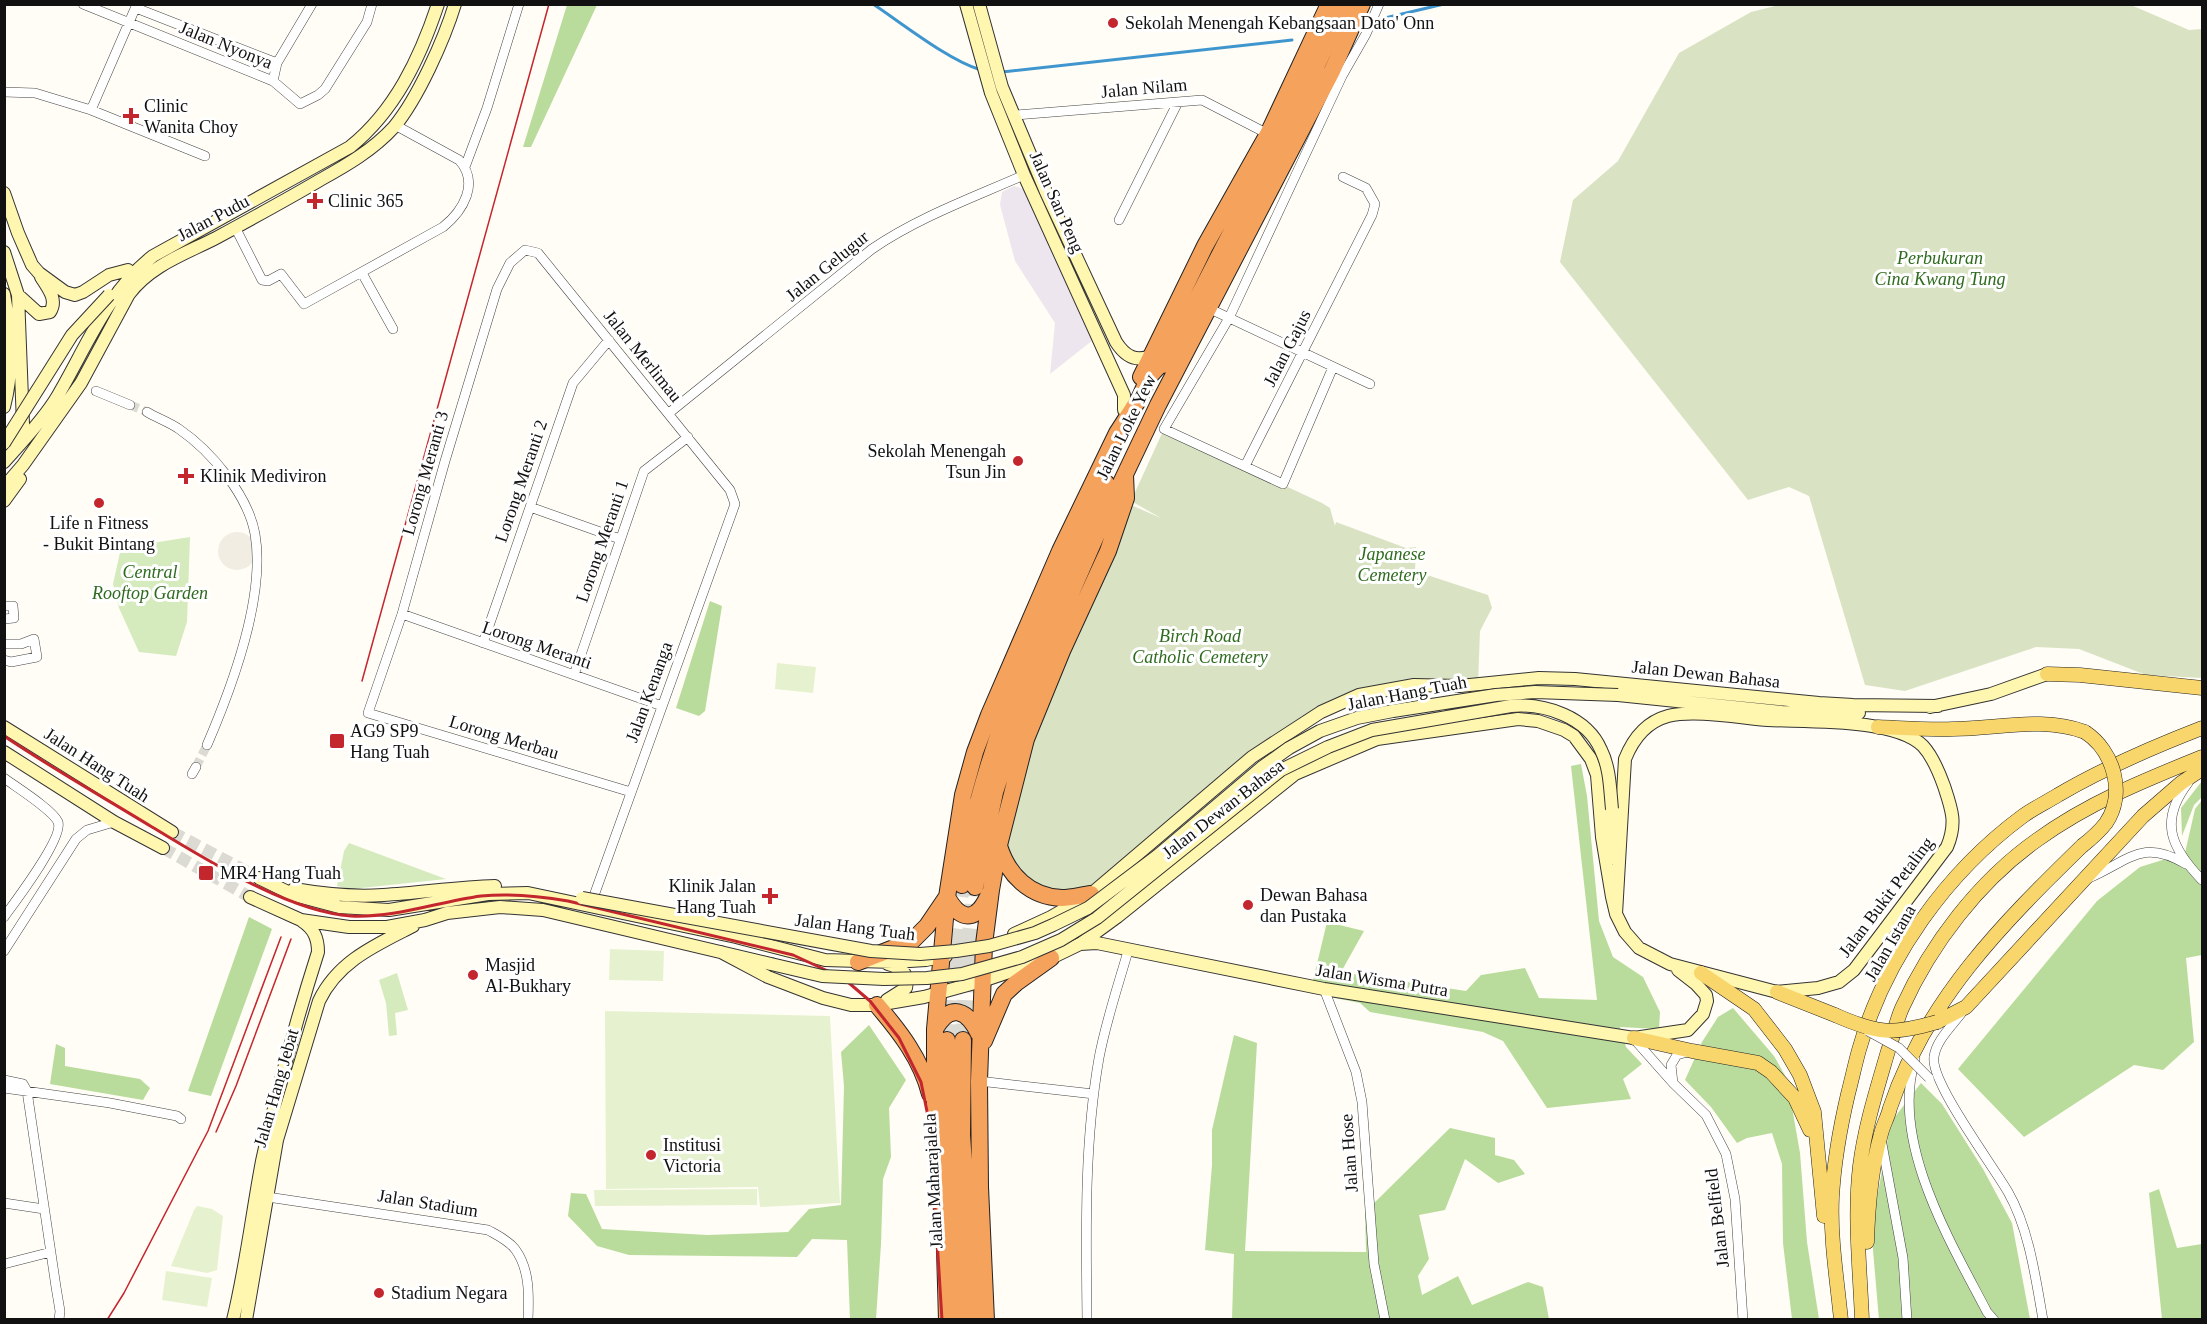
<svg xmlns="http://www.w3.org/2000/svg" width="2207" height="1324" viewBox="0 0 2207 1324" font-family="'Times New Roman',serif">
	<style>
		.industrial { fill: #eee6ef }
		.green { fill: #d5ebbd }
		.forest { fill: #b9dc9c }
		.cemetery { fill: #d9e3c4 }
		.pitch { fill: #e6f2cf }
		.plaza { fill: #f1ede2 }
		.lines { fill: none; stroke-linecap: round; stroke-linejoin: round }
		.stream { stroke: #3f96cf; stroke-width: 3 }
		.street-tunnel { stroke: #dbdad3; stroke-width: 9; stroke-dasharray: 9 4.5; stroke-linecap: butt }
		.secondary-tunnel { stroke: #dbdad3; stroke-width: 12; stroke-dasharray: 12 6; stroke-linecap: butt }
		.highway-tunnel { stroke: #dbdad3; stroke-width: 16; stroke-dasharray: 16 8; stroke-linecap: butt }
		.street-casing { stroke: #444; stroke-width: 10 }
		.secondary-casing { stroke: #333; stroke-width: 14 }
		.primary-casing { stroke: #222; stroke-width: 15 }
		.highway-casing { stroke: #222; stroke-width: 18 }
		.street { stroke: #fff; stroke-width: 9 }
		.secondary { stroke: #fff6b0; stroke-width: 12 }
		.primary { stroke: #f9d66b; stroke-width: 14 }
		.highway { stroke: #f5a25d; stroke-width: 16 }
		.tram { stroke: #c4262e; stroke-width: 1.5 }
		.rail { stroke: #c4262e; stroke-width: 3 }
		.street-bridge-casing { stroke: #444; stroke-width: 10; stroke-linecap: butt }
		.secondary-bridge-casing { stroke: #333; stroke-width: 14; stroke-linecap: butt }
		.primary-bridge-casing { stroke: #222; stroke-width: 15; stroke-linecap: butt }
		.street-bridge { stroke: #fff; stroke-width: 9 }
		.secondary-bridge { stroke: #fff6b0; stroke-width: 12 }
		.primary-bridge { stroke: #f9d66b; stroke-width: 14 }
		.poi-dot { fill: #c4262e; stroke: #fff; stroke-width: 2 }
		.labels { text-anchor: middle; stroke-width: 6; stroke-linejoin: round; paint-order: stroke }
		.poi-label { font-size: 18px; fill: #111; stroke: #fff; text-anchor: start }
		.street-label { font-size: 18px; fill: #111; stroke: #fff }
		.park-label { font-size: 18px; font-style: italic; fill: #2f6b1f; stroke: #fff }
	</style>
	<rect width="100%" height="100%" fill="#fffdf5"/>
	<path class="industrial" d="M1014,186L1027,190L1093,340L1050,374L1055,323L1015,261L1000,205L1002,192Z"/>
	<path class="green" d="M190,537L187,622L176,656L139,652L119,608L113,584L121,548Z
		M349,843L446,879L352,889L337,886L344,851Z
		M397,973L408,1010L395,1013L397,1035L389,1036L386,1003L379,980Z"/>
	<path class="forest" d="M567,5H597L531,147H523Z
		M710,601L722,606L705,711L699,716L676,708Z
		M1581,764L1587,796L1599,921L1613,957L1643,977L1660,1012L1659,1029L1620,1027L1626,1047L1642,1064L1623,1079L1631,1099L1547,1108L1503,1041L1483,1032L1370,1012L1360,1003L1310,993L1327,922L1364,931L1341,972L1466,991L1481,975L1525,968L1539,998L1597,1000L1571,766Z
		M2202,781V797L2194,805L2182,836L2181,808Z
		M2202,800V955L2186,958L2194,1042L2163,1070L2134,1065L2024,1137L1958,1069L2097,901L2140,867L2185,853L2195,809Z
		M249,917L272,929L211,1096L188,1091Z
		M1733,1008L1774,1056L1787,1079L1800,1153L1807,1242L1819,1319H1792L1783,1243L1782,1164L1772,1133L1747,1138L1737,1143L1711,1107L1685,1080L1702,1042L1718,1017Z
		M869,1025L906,1080L889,1108L891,1157L883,1179L881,1244L876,1319H850L847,1240L812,1239L797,1257L629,1255L597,1246L568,1216L571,1193L586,1194L602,1229L707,1235L788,1232L809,1209L841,1205L844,1086L841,1052Z
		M1234,1035L1257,1043L1245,1251L1366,1252L1365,1212L1450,1128L1495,1138V1155L1514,1160L1525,1174L1498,1183L1465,1159L1445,1210L1419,1215L1429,1259L1418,1276L1422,1295L1458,1276L1472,1305L1528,1282L1543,1287L1549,1319H1232L1234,1254L1205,1250L1212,1165V1130Z
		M56,1044L65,1048V1066L140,1079L150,1088L143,1100L50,1084Z
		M1921,1083L1942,1104L1983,1169L2012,1223L2030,1319L1879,1320L1873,1250L1874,1214L1891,1122Z
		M2159,1189L2177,1248L2202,1244V1319H2162L2149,1193Z"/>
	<path class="cemetery" d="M1783,4L2131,5L2189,30L2202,29V678L2146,675L2079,649L2036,647L1905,691L1865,685L1809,496L1789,487L1748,500L1560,262L1573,200L1618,161L1679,53L1751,12Z
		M1164,429L1322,503L1330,508L1335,526L1336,522L1406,548L1416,547L1415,571L1488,595L1492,608L1480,631L1478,684L1359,695L1306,720L1109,878L1085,890H1033L1007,866L1006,829L1024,757L1131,505L1161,518L1131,501Z"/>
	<path class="pitch" d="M777,663L816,667L813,693L775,689Z
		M610,949L664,951L663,981L609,980Z
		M605,1011L830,1016L840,1203L760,1207L758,1187L606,1189Z
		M757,1189V1205L595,1206L594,1190Z
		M197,1206L212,1209L223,1216L217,1270L207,1273L171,1266L194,1210Z
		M166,1271L212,1278L207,1307L162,1300Z"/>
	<path class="plaza" d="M218 551a19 19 0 1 1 38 0a19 19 0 1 1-38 0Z"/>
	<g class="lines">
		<path class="stream" d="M873,4C903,24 948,60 981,70
			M1385,18L1444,4
			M1002,72L1292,40"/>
		<path class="street-tunnel" d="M130,405L147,412
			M196,767L207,745"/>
		<path class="secondary-tunnel" d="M172,832L259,878
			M163,848L250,897"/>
		<path class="highway-tunnel" d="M947,1040L952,964L962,885
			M963,1040L967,963L975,887"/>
		<defs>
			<path id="street" d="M83,4L273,81L300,104L318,95L325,89L367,22L372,4
				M136,8L277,63
				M273,81L277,63L312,4
				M4,92L35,93L91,110L205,156
				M91,110L137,4
				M1015,115L1202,100L1268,134
				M465,167L487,108L519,4
				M1119,220L1178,102
				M235,227L262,280L268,281L281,274L304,304L443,227C463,211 480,183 459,160L395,125
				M362,273L393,329
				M1208,308L1370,384
				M1333,367L1283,484L1164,429L1229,318L1342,76L1366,34L1379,4
				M96,391L130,405
				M147,412C157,418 169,422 179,429C211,451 248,495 255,534C266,597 232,687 207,745
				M669,413L872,249C919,217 972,198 1024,175
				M1245,466L1372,215L1375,204L1366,188L1343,177
				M530,507L620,539
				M4,606H13L14,618L4,619
				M402,614L662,706
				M483,643L573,383L609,340
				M4,644H21L34,639L37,657L11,662L4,660
				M574,675L644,471L688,437
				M192,774L196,767
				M4,778C16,787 53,810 58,822C64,837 15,902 4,917
				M2188,783C2158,822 2172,849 2202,880
				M2089,878C2129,861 2141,838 2186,864
				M591,904L735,504L730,490L538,253L525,250L510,263L497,289L445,461L402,614L368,713L631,792
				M4,951L76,839L87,830L114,822
				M1324,989L1356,1072L1362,1102L1374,1264L1385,1320
				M1963,1011C1953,1025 1936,1040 1934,1057C1930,1082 1994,1167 2008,1192C2029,1228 2036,1280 2043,1320
				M1634,1039L1673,1083L1706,1115L1726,1154L1735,1199L1743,1320
				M1915,1060C1890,1142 1950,1241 1987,1312L1994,1320
				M4,1080L23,1084L27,1091L56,1287L60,1311L59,1320
				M979,1081L1094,1094
				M1673,1083L1671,1065L1677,1055L1687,1052
				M4,1088L110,1103L177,1116L181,1119
				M1882,1144L1903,1258L1907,1320
				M261,1196L488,1230C497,1235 508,1240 515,1249C530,1269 529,1296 528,1320
				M4,1203L44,1209
				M4,1264L51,1252
				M1087,1320C1086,1232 1084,1144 1099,1058C1106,1021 1118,986 1128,951"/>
			<path id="secondary" d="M966,4L991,93L1024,175L1124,395V410
				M979,4L1002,87L1046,192L1116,342C1125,356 1136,363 1152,355
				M4,193L18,233L32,265L39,273L65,292L75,295L83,292L109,275L128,270
				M4,252L18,295L23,424L15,442
				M4,294C11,332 14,369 4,407
				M18,295L39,314L50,312C58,300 48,288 41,277
				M4,462C21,443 44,419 57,397C86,348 107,292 153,256L350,147C395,111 420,58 438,4
				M4,487L23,465L81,383L129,294C151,265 185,254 216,238C251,219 286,200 320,180C347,165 373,150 394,127C418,98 444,40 455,4
				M4,501L20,479
				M1618,695L1782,712L1859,713
				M1930,707L1991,694L2047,674
				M4,727L172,832
				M4,752L114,822L163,848
				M1611,858L1612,809
				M259,878L294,895L339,907L389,910L488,894L528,893L736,937L825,960L893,962L926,960L946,956
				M294,889C323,894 354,897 383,895C420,893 457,887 495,886
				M250,897L301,920L349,927H387L425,920L447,913L500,907L543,910L771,964
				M1014,934L1051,917L1091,894L1252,757L1321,712L1359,695L1414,685L1460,686L1539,678L1575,679L1819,703L1853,705L1938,706
				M1080,944L1097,943L1324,989L1634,1038L1688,1030L1703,1014L1707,1001L1706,995L1696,984L1678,970
				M721,952L768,977L823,998L851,1005H877L924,997L982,981L1051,958L1080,944L1117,917L1295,774L1377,739L1518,719L1538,721L1564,730L1574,736L1591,759L1597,775L1602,837L1612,897L1616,914L1625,932L1639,948L1670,964L1777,992L1818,988L1839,982L1854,970L1947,847C1957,823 1952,810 1944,786C1939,772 1933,757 1923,746C1895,718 1808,722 1768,720C1741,718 1694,709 1668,716C1646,722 1633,739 1625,759L1616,914
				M887,1000L906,988C909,973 902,968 888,964
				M233,1320C246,1267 252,1214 262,1161C277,1090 296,1021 318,952C318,938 314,929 302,921
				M246,1320L277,1140L319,1001C338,961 376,945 413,926"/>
			<path id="primary" d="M2047,674L2080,675L2202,688
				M1878,727C1903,728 1928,730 1953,729C1997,729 2043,716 2085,732
				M1701,973L1754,1009L1785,1049L1800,1075L1814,1112L1824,1216
				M1777,992L1835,1015
				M1937,1022L1966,1007L2143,816L2181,783L2202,769
				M1634,1038L1692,1051L1758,1063L1771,1072L1795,1098L1810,1130
				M1867,1242C1868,1206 1871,1169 1881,1134C1883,1125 1888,1117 1890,1108C1926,1000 2003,923 2082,846
				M1841,1320C1837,1279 1830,1238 1832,1197C1834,1162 1840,1128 1848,1094C1852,1079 1855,1064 1859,1050C1885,958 1947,872 2023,816C2034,808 2047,802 2058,795C2104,768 2153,747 2202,728
				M1862,1320C1860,1269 1854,1216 1860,1166C1865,1126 1877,1089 1888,1051C1893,1037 1896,1022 1902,1008C1931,944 1979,881 2037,840C2088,803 2145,780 2202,757"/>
			<path id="highway" d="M1163,365L1317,65L1345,4
				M1141,377L1205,246L1268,134L1329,4
				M999,846C1008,875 1030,897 1062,898C1071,898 1082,895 1091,894
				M962,885C965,865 968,845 972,826C1000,707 1054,593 1106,483
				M975,887L995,792L1018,722L1054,632L1100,527L1158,405L1332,71L1362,4
				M947,897C962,924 978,920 989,894
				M858,962L912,941L927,926L946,898
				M877,1005C900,1032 921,1059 930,1094
				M935,1029C950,1003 967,1009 979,1034
				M947,1040L949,1142L962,1320
				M963,1040L962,1135L975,1320
				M984,1041L1004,994L1016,983L1051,958
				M947,1320L945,1250L935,1119V1029L947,897L963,795L975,752L989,715L1060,551L1117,433L1139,399L1149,377L1168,356
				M986,1320L980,1187L979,1081L984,944L991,890L999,845L1026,739L1062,651L1108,551L1126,498L1125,475"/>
		</defs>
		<use href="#street" class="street-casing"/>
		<use href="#secondary" class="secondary-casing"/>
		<use href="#primary" class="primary-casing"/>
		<use href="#highway" class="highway-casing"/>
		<use href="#street" class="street"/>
		<use href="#secondary" class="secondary"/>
		<use href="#primary" class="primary"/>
		<use href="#highway" class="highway"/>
		<path class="tram" d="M362,681L549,4
			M216,1132L236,1086L291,939
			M107,1320L124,1293L208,1131L281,937"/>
		<path class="rail" d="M4,736C53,769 103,797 152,827C206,859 288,912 351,916C396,918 437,902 481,896C511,893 539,896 568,901L793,955L830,972L849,983L870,1001L899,1038L921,1082L930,1126L942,1320"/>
		<defs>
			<path id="street-bridge" d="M1868,1031L1899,1048L1929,1078"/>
			<path id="secondary-bridge" d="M4,443L72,335L109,295
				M582,898L871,951L920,954L956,951L989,946L1035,933L1053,925L1088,908L1157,856L1261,768L1289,748L1320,731L1357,718L1393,711L1496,695L1535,692L1618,695
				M771,964L822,976L884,979L927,978L962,974L1022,957L1061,940L1097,918L1281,770L1328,747L1372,730L1511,706C1545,703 1587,717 1601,750C1610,768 1610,789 1612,809"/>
			<path id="primary-bridge" d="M2082,846C2091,839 2099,832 2106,823C2126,794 2114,751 2085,732
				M1835,1015C1878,1034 1892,1035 1937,1022"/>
		</defs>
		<use href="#street-bridge" class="street-bridge-casing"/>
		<use href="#secondary-bridge" class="secondary-bridge-casing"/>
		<use href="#primary-bridge" class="primary-bridge-casing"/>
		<use href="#street-bridge" class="street-bridge"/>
		<use href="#secondary-bridge" class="secondary-bridge"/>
		<use href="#primary-bridge" class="primary-bridge"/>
	</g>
	<g class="poi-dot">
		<circle cx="1113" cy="23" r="6"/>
		<path d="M128 107h6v6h6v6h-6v6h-6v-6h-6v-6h6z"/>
		<path d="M312 192h6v6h6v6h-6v6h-6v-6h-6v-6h6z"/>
		<circle cx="1018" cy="461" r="6"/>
		<path d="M183 467h6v6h6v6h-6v6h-6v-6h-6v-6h6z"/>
		<circle cx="99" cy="503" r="6"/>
		<rect x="329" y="733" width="16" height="16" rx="3"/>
		<rect x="198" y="865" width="16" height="16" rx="3"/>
		<path d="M767 887h6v6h6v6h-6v6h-6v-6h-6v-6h6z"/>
		<circle cx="1248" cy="905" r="6"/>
		<circle cx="473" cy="975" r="6"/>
		<circle cx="651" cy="1155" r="6"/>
		<circle cx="379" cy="1293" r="6"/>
	</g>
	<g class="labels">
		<g class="poi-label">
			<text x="1125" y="29">Sekolah Menengah Kebangsaan Dato' Onn</text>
			<text x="144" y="112">Clinic<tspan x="144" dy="21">Wanita Choy</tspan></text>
			<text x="328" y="207">Clinic 365</text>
			<text x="1006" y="457" text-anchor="end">Sekolah Menengah<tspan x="1006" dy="21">Tsun Jin</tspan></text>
			<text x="200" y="482">Klinik Mediviron</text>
			<text x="99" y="529" text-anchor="middle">Life n Fitness<tspan x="99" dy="21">- Bukit Bintang</tspan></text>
			<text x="350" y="737">AG9 SP9<tspan x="350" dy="21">Hang Tuah</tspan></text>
			<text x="220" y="879">MR4 Hang Tuah</text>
			<text x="756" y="892" text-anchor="end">Klinik Jalan<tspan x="756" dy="21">Hang Tuah</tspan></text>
			<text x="1260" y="901">Dewan Bahasa<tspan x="1260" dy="21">dan Pustaka</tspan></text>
			<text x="485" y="971">Masjid<tspan x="485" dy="21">Al-Bukhary</tspan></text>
			<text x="663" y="1151">Institusi<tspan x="663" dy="21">Victoria</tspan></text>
			<text x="391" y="1299">Stadium Negara</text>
		</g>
		<g class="street-label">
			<text transform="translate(226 45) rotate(22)" y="6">Jalan Nyonya</text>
			<text transform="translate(1144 88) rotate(-5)" y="6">Jalan Nilam</text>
			<text transform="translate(1057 202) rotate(66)" y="6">Jalan San Peng</text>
			<text transform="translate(213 218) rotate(-28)" y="6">Jalan Pudu</text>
			<text transform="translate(827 266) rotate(-39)" y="6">Jalan Gelugur</text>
			<text transform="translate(1287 348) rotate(-63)" y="6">Jalan Gajus</text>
			<text transform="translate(643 356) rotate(51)" y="6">Jalan Merlimau</text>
			<text transform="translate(1126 427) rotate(-64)" y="6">Jalan Loke Yew</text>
			<text transform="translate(425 473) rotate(-74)" y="6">Lorong Meranti 3</text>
			<text transform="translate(521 481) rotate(-71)" y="6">Lorong Meranti 2</text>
			<text transform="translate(602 541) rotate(-71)" y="6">Lorong Meranti 1</text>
			<text transform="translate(537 645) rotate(19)" y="6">Lorong Meranti</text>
			<text transform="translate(1706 674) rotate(6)" y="6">Jalan Dewan Bahasa</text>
			<text transform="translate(649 692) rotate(-70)" y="6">Jalan Kenanga</text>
			<text transform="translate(1407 693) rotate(-11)" y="6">Jalan Hang Tuah</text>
			<text transform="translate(504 737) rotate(17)" y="6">Lorong Merbau</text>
			<text transform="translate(97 765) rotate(33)" y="6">Jalan Hang Tuah</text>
			<text transform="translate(1223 809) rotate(-38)" y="6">Jalan Dewan Bahasa</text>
			<text transform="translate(1886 897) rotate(-53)" y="6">Jalan Bukit Petaling</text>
			<text transform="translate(855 927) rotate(7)" y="6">Jalan Hang Tuah</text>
			<text transform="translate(1890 943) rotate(-60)" y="6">Jalan Istana</text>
			<text transform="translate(1382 980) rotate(9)" y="6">Jalan Wisma Putra</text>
			<text transform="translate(276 1088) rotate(-74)" y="6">Jalan Hang Jebat</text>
			<text transform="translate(1349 1153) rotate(-94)" y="6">Jalan Hose</text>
			<text transform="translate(933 1181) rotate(-93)" y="6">Jalan Maharajalela</text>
			<text transform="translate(428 1203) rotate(9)" y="6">Jalan Stadium</text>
			<text transform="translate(1717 1218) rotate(-97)" y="6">Jalan Belfield</text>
		</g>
		<g class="park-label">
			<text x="1940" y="264">Perbukuran<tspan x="1940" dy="21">Cina Kwang Tung</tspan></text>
			<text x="1392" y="560">Japanese<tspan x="1392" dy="21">Cemetery</tspan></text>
			<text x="150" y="578">Central<tspan x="150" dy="21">Rooftop Garden</tspan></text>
			<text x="1200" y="642">Birch Road<tspan x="1200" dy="21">Catholic Cemetery</tspan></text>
		</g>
	</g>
	<rect width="2207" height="1324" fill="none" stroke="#111111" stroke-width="12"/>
</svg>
